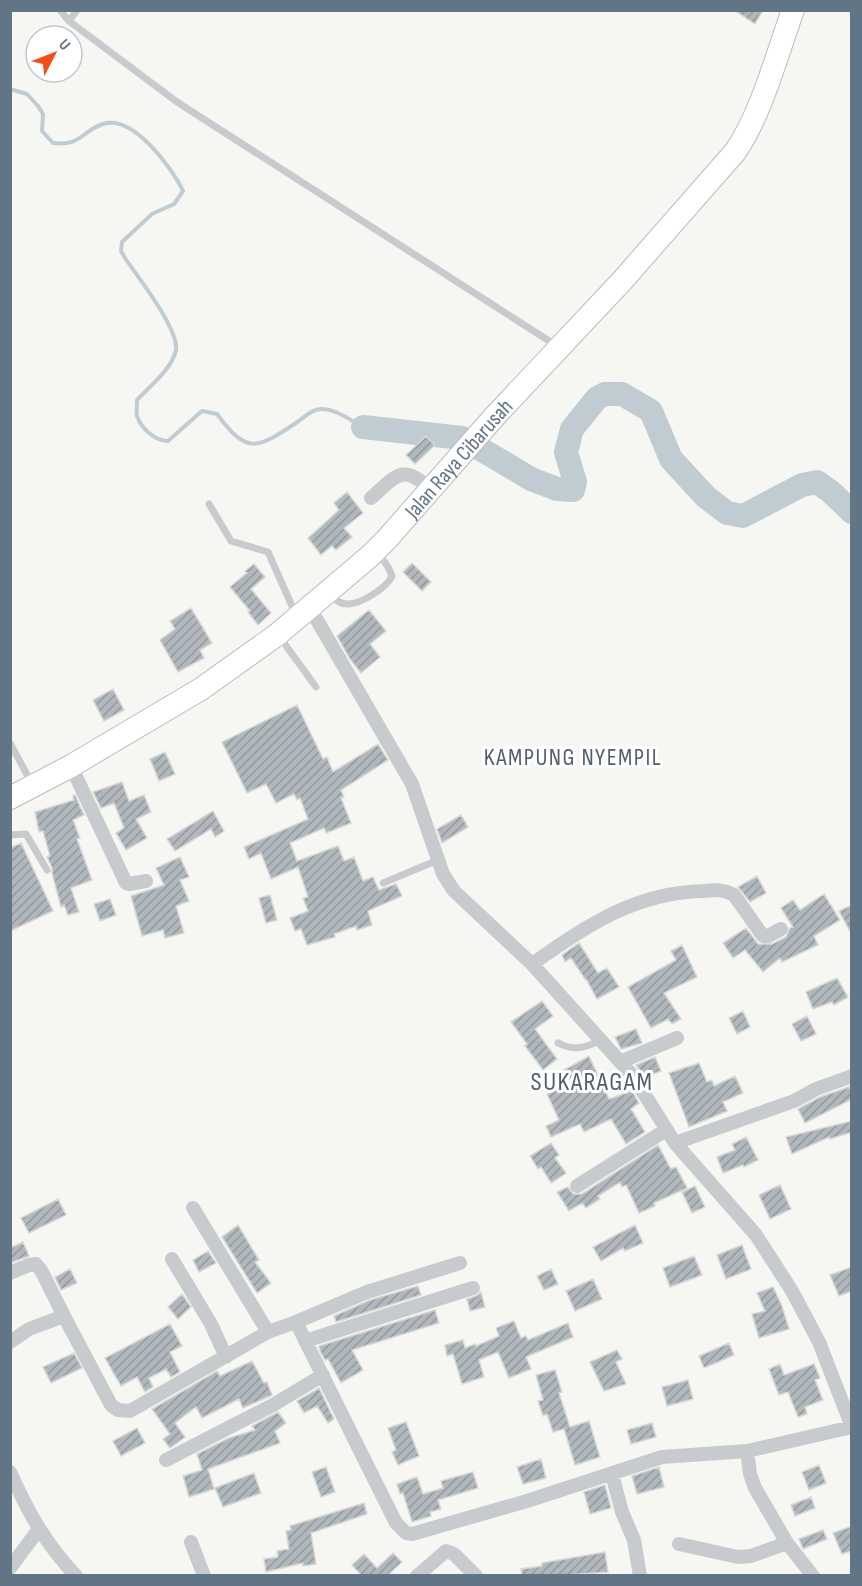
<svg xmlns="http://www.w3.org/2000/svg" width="862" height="1586" viewBox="0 0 862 1586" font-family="'Sofia Sans Condensed',sans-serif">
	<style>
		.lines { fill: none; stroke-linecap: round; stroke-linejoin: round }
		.stream { stroke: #c1ccd2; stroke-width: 4 }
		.river { stroke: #c1ccd2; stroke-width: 24 }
		.building { fill: url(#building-hatch); stroke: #d8d8d5; stroke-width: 1.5 }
		.primary-casing { stroke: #b8bcc0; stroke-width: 24 }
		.service { stroke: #c8cbce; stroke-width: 7 }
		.minor { stroke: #c8cbce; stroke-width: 14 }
		.primary { stroke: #fff; stroke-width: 22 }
		.labels { text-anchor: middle; stroke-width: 6; stroke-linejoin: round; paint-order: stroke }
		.street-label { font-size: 22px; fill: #627587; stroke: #fff }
		.neighbourhood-label { font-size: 24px; letter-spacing: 1.5px; fill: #515f6b; stroke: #fff }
		.quarter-label { font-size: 26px; letter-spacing: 1.5px; fill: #515f6b; stroke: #fff }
	</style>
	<defs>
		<pattern id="building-hatch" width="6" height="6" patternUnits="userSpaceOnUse" patternTransform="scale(1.5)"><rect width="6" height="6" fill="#b0b8bd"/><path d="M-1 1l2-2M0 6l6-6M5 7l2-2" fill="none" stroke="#939a9f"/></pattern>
	</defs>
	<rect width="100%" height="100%" fill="#f6f7f2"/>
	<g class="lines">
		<path class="stream" d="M10,89L27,94L38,106L43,114L42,131L53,143C82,146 80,132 103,124C133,114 172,168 183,191L174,204L152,214L122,242L121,251L125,258C137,276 179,329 176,350C172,369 150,386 137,400C137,405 136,412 137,416C141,428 155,441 168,441L202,411L217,414C247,455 257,449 296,423C302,419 309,412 316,410C331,405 350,420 363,427"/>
		<path class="river" d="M363,427L462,438L531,479L557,489L573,490L575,482L566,452L572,429L597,398L605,394H622L651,411L671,459L706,497L727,513L743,516L802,485L817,482L831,492L852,512"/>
	</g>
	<path class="building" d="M734,10H763L755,24Z
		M426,436L435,445L415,464L406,455Z
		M347,492L363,513L344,528L352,537L336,550L332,546L321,555L308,538L339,510L334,503Z
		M412,563L431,582L422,591L403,572Z
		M254,564L265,577L251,589L271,613L258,625L248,612L250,611L230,587L247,573L245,571Z
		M191,608L212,643L200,650L204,658L178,672L160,640L175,629L170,621Z
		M369,610L386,631L370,644L380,657L361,673L350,659L337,636Z
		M113,689L124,710L104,721L93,700Z
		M297,705L323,759L327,757L333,772L378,744L388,760L341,790L344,797L341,798L351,823L326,833L324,828L290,843L297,861L338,846L344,861L354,857L363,881L373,877L379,890L396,884L402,896L368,911L372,925L357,930L356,926L334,934L335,937L307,945L301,929L295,931L290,918L308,911L303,898L308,897L298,867L271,879L261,853L249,859L244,847L308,819L300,798L297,800L294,794L276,803L266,784L247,793L222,742Z
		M165,752L175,774L159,781L150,759Z
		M122,782L129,801L144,795L151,812L136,819L147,838L126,850L116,833L124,828L114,803L101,808L93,792Z
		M75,795L84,815L73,820L80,838L77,839L92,880L71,888L79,912L68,915L64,905L61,907L52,873V868L47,857L50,856L43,831L39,832L35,812L74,800L73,796Z
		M213,811L224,831L215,837L211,829L175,851L167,839Z
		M461,815L468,827L442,843L437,829Z
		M21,843L53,911L10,931V848Z
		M180,857L189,877L180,880L189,901L176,906L184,933L165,938L163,930L142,936L131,896L164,885L156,868Z
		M757,876L766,893L750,902L738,887Z
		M824,894L840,920L814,936L818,945L782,962L780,958L763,972L745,950L733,958L723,943L746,928L758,944H772L786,937L790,928L793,927L781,908L793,900L800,910Z
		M270,895L277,920L266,923L259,898Z
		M110,899L116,915L100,921L94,904Z
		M852,905V935L839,911Z
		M579,943L598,973L607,968L619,987L597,999L586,979H585L571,958L565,962L562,955Z
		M682,945L697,977L664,993L681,1019L672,1024L668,1019L651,1028L628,987L676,960L671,951Z
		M837,978L848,997L834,1005L832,1002L813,1009L806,992Z
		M542,1001L553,1016L535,1029L557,1059L543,1070L525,1046L527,1044L511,1022Z
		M743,1011L750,1027L737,1034L729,1018Z
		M807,1016L816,1034L801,1041L792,1024Z
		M636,1029L642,1043L621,1049L615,1037Z
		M589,1056L609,1099L632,1091L639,1103L631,1109L645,1132L626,1144L611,1119L584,1132L580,1124L551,1137L546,1126L559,1120L547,1094L572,1082L564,1070Z
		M655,1057L661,1071L645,1077L636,1065Z
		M699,1063L707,1082L712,1080L714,1086L735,1076L743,1093L723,1102L727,1111L689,1127L669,1073Z
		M849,1087L852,1092V1099L805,1123L798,1109L820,1097Z
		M852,1121V1132L830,1139L829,1137L792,1154L786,1137Z
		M746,1137L758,1160L744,1167L743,1165L723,1173L717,1157L735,1150L732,1144Z
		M551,1143L559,1155L555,1158L566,1173L551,1183L541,1167L538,1169L530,1156Z
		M658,1145L671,1169L676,1167L687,1188L654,1203L655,1206L639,1213L626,1185L622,1187L620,1182L598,1196L600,1199L586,1208L582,1203L569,1211L557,1192L568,1187L573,1194H582Z
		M780,1185L791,1209L770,1219L759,1195Z
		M695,1186L705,1207L692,1213L682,1192Z
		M58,1199L66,1215L29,1233L21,1218Z
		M238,1225L259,1260L255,1262L271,1283L257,1293L222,1237Z
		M635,1225L643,1243L625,1251L623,1248L601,1261L593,1247Z
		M23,1242L29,1256L10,1263V1248Z
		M742,1245L751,1269L726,1279L717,1255Z
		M208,1251L216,1263L199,1272L193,1260Z
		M694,1256L702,1275L670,1287L663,1268Z
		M852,1267V1291L839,1296L830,1275Z
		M70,1269L77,1283L61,1290L55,1277Z
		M551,1269L558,1284L544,1290L537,1276Z
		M593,1279L602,1299L575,1311L566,1291Z
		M418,1286L421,1295L336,1322L334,1316L370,1300Z
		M773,1287L782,1306L789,1329L759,1338L752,1314L765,1311L757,1293Z
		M481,1292L485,1307L470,1311L467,1299L476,1296Z
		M182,1294L191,1307L178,1319L168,1307Z
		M435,1310L439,1323L352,1350L363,1370L341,1383L328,1359L325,1360L320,1351L319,1346Z
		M514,1321L521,1338L526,1336L528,1340L568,1323L573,1337L526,1357L531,1369L509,1378L498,1352L479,1360L484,1377L462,1384L453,1354L447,1356L445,1345L463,1340L465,1348L475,1344L476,1346L499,1336L496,1328Z
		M170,1324L182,1346L170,1352L180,1372L171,1377L166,1369L149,1378L153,1387L145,1392L137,1377L121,1386L105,1358Z
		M729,1343L734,1355L704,1368L699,1356Z
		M617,1350L622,1359L616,1362L626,1384L604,1391L590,1362Z
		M74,1353L82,1368L51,1383L43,1367Z
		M252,1361L264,1383L267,1382L272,1395L243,1408L239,1399L202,1418L196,1407L175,1423L185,1437L170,1448L163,1439L170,1434L152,1409L217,1371L220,1376Z
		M780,1364L784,1375L814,1364L820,1378L815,1380L823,1400L805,1407L807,1414L798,1417L788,1392L779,1395L769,1369Z
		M555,1370L562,1392L559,1393L570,1427L589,1421L600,1457L575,1465L564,1429L553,1432L547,1414L543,1416L538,1401L543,1400L536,1375Z
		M688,1380L693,1399L667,1406L662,1387Z
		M319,1388L334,1419L328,1423L317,1406L304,1413L297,1401Z
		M278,1412L286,1423L275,1431L280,1443L208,1469L214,1489L189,1497L183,1476L202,1470L197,1454L229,1438L255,1430L252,1426Z
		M406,1422L419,1456L398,1465L392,1452L396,1450L388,1428Z
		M652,1423L656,1437L631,1444L627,1430Z
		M137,1428L145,1443L121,1456L113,1441Z
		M541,1459L546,1478L523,1484L517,1467Z
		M819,1465L826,1483L809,1490L802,1472Z
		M326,1467L335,1492L321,1497L312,1472Z
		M659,1467L664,1487L637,1494L632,1476Z
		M473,1472L478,1488L438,1500L441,1509L430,1512L431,1516L412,1522L403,1493L400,1494L397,1484L417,1477L423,1494L443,1488L441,1481Z
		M254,1473L261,1493L223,1507L215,1488Z
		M605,1485L611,1508L590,1514L584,1492Z
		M811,1497L815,1508L795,1516L791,1505Z
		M364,1503L367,1514L311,1533L316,1564L303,1566V1563L266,1572L264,1559L278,1557L277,1551L289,1549L286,1531L291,1530L290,1526Z
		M852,1526V1551L842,1554L833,1533Z
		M823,1530L827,1539L803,1549L799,1539Z
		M605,1552L608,1572L567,1575H522L521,1569L542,1566V1563Z
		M393,1553L402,1562L388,1575H361L352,1565L364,1554L377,1568Z"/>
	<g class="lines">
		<defs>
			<g id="primary">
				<path id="s1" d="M10,798L71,766L201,689L278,634L370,556L387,539L495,416L621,282L735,152C761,115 777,54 793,10"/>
			</g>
		</defs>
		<use href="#primary" class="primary-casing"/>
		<path class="service" d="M60,10L69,21L177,102L557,346
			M69,21L77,10
			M209,504L231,541L268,552L296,615
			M330,595C335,599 339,604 347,604C359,605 387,588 392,576L388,567L378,552
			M279,636L316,687
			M10,743L32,784
			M10,835L26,834L47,870
			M383,883L438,860
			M558,1043C573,1051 586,1048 601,1040"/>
		<path class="minor" d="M371,498C396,476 403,462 431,490
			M71,766L126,883L129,884L146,881
			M532,964C587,926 633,893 703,891C714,890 724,889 734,895L763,936H768L781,929
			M620,1062L677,1038
			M675,1143L794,1101L816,1089L852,1076
			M577,1186L666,1130
			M193,1208L268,1332
			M172,1259L211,1324L226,1357
			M10,1273L29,1265L36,1264L42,1272L64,1316
			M296,1322L367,1292L460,1263
			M305,1341L473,1288
			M10,1342L29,1329L64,1316L111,1405L118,1410L130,1411L268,1332L296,1322L396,1523L406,1533L412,1534L527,1501L662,1457L747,1451L852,1427L819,1342L792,1291L756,1235L675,1143L633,1076L532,964L454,891L443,874L412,784L310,608
			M747,1451L750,1474L755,1488L787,1543L813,1576
			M166,1460L273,1405L323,1375
			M10,1472C28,1512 45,1543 76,1576
			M612,1474L622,1512L634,1540L640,1576
			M191,1542L204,1576
			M679,1544L738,1557L751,1556L787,1543
			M10,1568L39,1529
			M417,1576L446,1551L454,1554L476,1576"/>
		<use href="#primary" class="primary"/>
	</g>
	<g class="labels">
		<g class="street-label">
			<text dy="8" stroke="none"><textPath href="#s1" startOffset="567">Jalan Raya Cibarusah</textPath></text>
		</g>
		<g class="neighbourhood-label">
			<text x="573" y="765">KAMPUNG NYEMPIL</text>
		</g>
		<g class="quarter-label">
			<text x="592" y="1090">SUKARAGAM</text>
		</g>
	</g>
	<rect width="862" height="1586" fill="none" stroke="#627587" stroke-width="24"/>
	<g transform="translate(54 54) rotate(48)"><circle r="28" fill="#ffffff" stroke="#c0c8cf" stroke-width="1.5"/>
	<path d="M0-4.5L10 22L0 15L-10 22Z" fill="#f54e14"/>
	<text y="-9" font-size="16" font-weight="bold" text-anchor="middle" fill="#627587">U</text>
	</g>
</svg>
